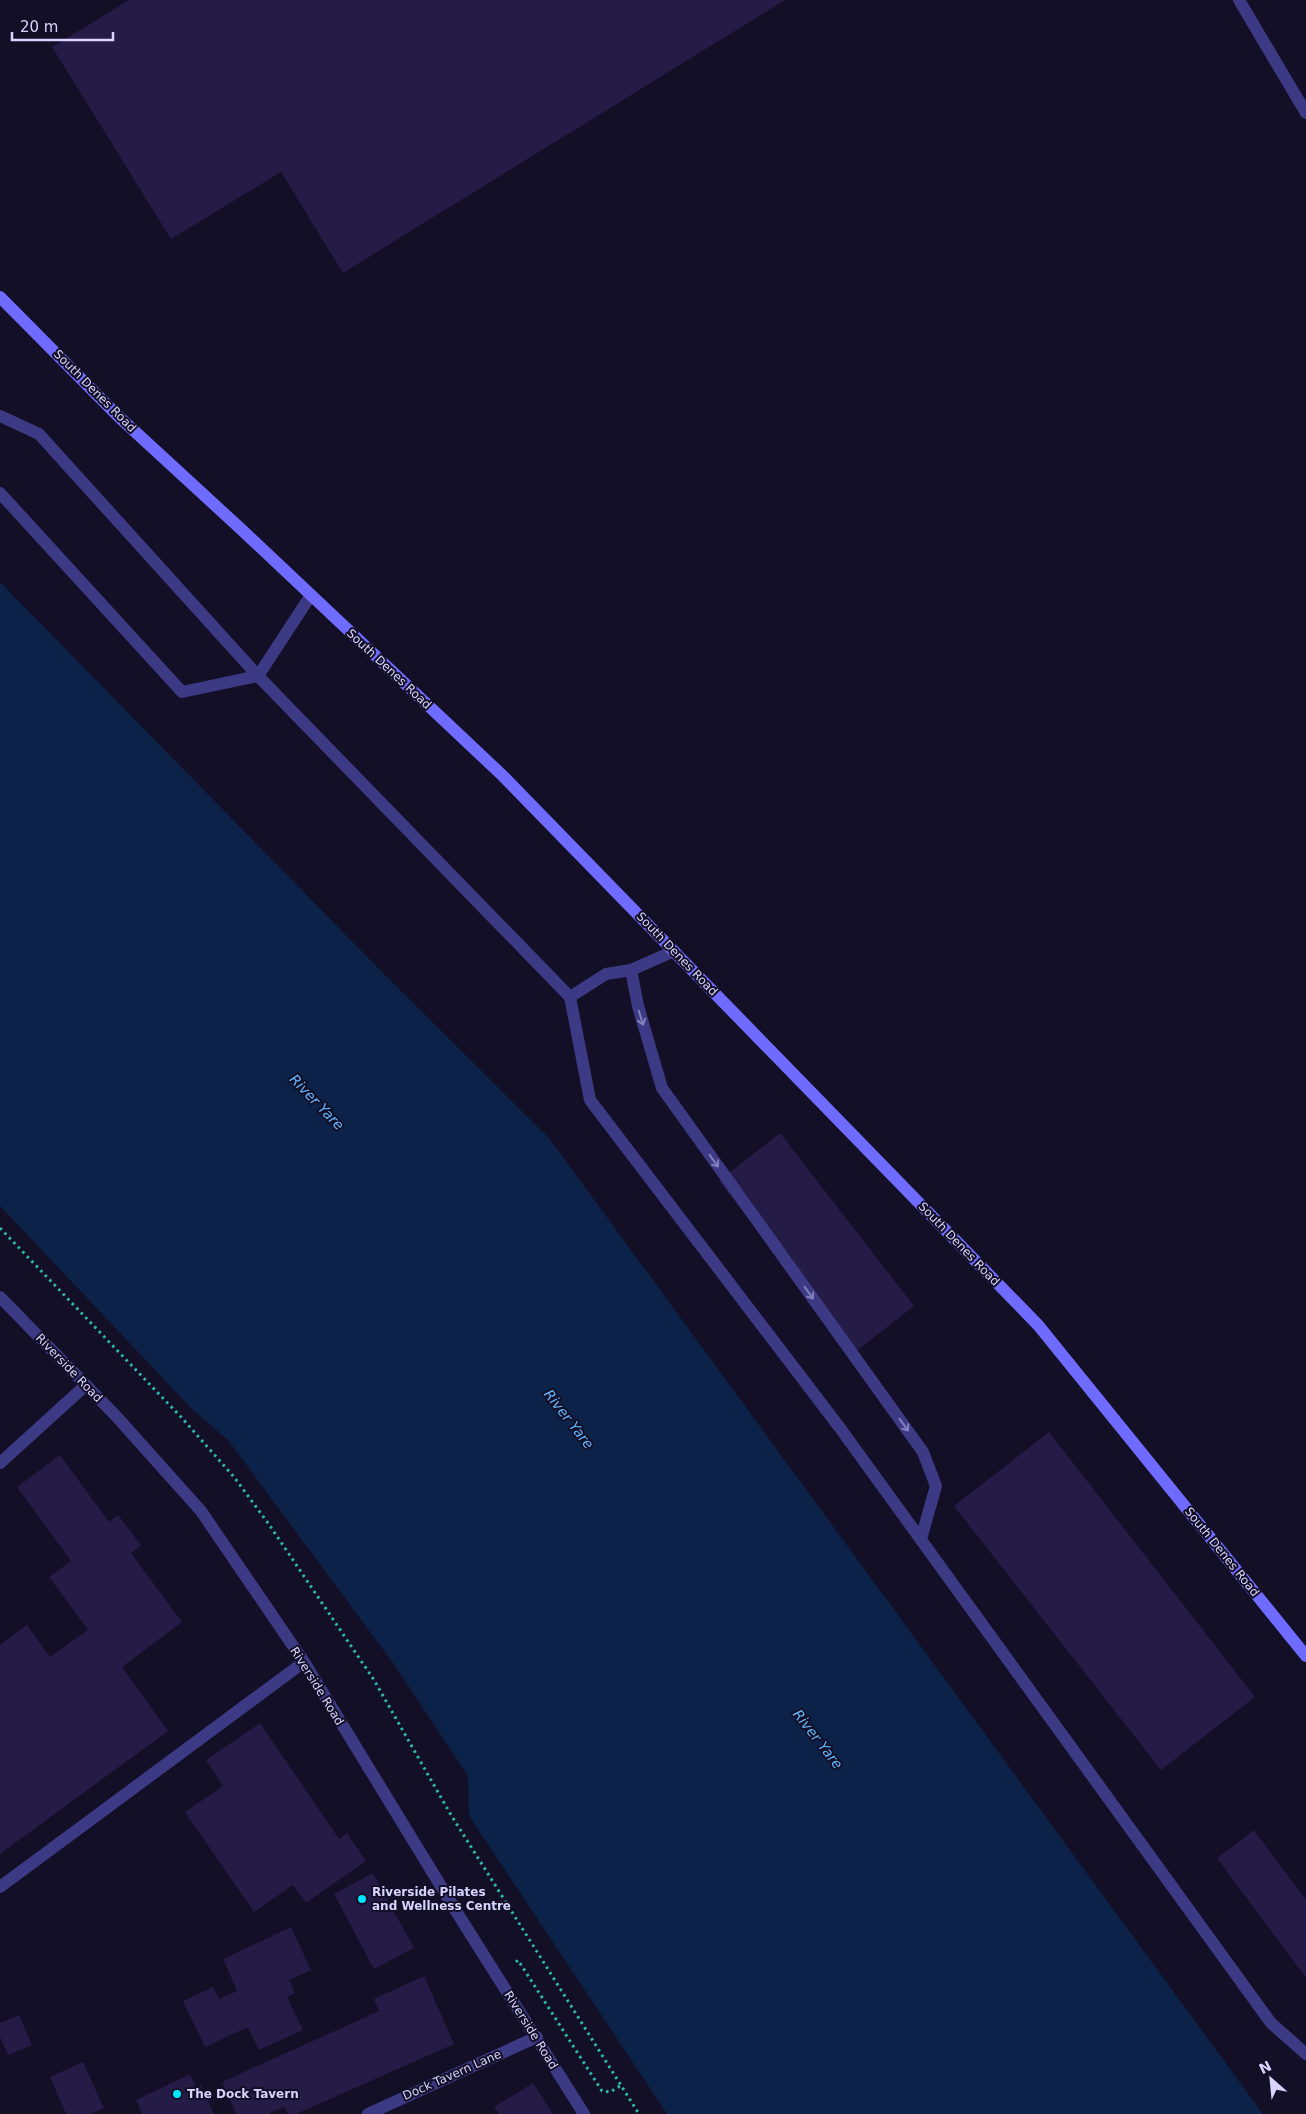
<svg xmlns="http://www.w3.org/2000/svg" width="1306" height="2114" viewBox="0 0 1306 2114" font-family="'DejaVu Sans',sans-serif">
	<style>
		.water { fill: #0c2248 }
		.building { fill: #241b47 }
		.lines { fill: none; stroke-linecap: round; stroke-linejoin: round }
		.path { stroke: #2fb8b0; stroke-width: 3; stroke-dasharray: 2.5 4; stroke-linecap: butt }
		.lane { stroke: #3d3a85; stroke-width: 12 }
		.street { stroke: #3d3a85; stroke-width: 12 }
		.secondary { stroke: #6f6bff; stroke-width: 12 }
		.oneway { stroke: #837fbc }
		.poi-dot { fill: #00e5ff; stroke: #130f26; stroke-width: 2 }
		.labels { text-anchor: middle; stroke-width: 4; stroke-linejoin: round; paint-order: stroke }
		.street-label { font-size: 12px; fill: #d9d4ff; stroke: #130f26 }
		.poi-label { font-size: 12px; font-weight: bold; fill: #d9d4ff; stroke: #130f26; text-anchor: start }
		.water-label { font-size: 14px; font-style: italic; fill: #62b6ff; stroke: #130f26 }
	</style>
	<rect width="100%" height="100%" fill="#130f26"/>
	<path class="water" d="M0,582L386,976L549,1138L1263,2114H667L469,1816L468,1776L393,1663L228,1440L192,1409L0,1206Z"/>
	<path class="building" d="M129,0H785L343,273L281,172L171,239L52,47Z
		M780,1133L914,1306L854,1353L719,1181Z
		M1049,1432L1255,1697L1161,1770L954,1506Z
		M60,1455L109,1522L118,1515L141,1545L131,1553L182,1622L122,1667L168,1731L0,1854V1645L27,1625L50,1657L88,1630L49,1577L71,1561L17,1487Z
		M260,1723L339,1839L347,1833L366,1861L306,1903L293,1885L254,1912L185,1812L223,1786L206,1760Z
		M1254,1830L1306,1900V1978L1217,1858Z
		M373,1873L414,1948L374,1969L334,1894Z
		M291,1927L311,1970L289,1980L295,1993L287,1997L303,2030L259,2050L248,2027L205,2047L183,2001L213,1987L219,1999L237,1991L223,1959Z
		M424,1976L454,2044L296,2114H288L284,2107L268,2114H236L222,2082L379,2011L374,1999Z
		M19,2015L32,2045L8,2055L0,2037V2023Z
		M83,2062L104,2108L91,2114H66L50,2077Z
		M190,2074L196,2088L201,2085L214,2114H142L136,2100Z
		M533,2083L553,2114H499L494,2107Z"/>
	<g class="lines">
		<path class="path" d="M0,1228L181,1417L234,1477L268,1523L374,1680L451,1815L639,2114
			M516,1962L518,1960L602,2091L610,2092L620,2086"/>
		<path class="lane" d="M0,416L39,434L258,676L570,997L590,1100L840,1428L1271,2023L1306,2054
			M0,493L182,692L258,676L311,595
			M631,970L638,1006L662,1088L923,1452L936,1486L921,1539
			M570,997L606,974L631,970L674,951
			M0,1463L86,1385
			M0,1887L304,1662"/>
		<path class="street" d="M1239,0L1306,113
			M0,1297L116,1416L201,1511L304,1662L461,1919L584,2114
			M368,2114L537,2037"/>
		<path class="secondary" d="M0,297L118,416L242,530L503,776L1038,1325L1306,1656"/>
	</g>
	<defs><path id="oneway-shaft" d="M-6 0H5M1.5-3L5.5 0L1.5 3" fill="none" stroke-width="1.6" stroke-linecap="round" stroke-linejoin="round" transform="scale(1.25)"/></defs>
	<g class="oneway">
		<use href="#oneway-shaft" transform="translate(641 1018) rotate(73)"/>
		<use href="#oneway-shaft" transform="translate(714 1161) rotate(54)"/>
		<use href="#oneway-shaft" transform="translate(809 1293) rotate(54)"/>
		<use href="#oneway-shaft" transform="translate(904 1425) rotate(54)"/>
	</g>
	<g class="poi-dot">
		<circle cx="362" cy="1899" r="5"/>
		<circle cx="177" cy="2094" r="5"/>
	</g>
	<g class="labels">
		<g class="street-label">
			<text transform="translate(95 391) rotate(45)" y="4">South Denes Road</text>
			<text transform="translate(389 669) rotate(43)" y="4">South Denes Road</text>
			<text transform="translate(677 954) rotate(46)" y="4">South Denes Road</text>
			<text transform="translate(959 1244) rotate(46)" y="4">South Denes Road</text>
			<text transform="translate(69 1368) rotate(46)" y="4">Riverside Road</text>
			<text transform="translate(1222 1552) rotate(51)" y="4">South Denes Road</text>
			<text transform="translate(317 1686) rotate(58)" y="4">Riverside Road</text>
			<text transform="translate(531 2030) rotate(58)" y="4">Riverside Road</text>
			<text transform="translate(452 2075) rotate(-24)" y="4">Dock Tavern Lane</text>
		</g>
		<g class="poi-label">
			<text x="372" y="1896">Riverside Pilates<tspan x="372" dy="14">and Wellness Centre</tspan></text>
			<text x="187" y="2098">The Dock Tavern</text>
		</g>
		<g class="water-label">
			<text transform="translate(317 1102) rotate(46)" y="5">River Yare</text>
			<text transform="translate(569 1419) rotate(52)" y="5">River Yare</text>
			<text transform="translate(818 1739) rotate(52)" y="5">River Yare</text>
		</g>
	</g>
	<g transform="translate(1271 2079) rotate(333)" stroke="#130f26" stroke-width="4" paint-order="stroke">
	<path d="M0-4L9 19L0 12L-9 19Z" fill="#d9d4ff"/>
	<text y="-8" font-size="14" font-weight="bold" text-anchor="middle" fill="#d9d4ff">N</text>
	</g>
	<path d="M12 32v8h101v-8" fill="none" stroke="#d9d4ff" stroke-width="2.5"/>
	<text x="20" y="32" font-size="15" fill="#d9d4ff" stroke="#130f26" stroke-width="4" paint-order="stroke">20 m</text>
</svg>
